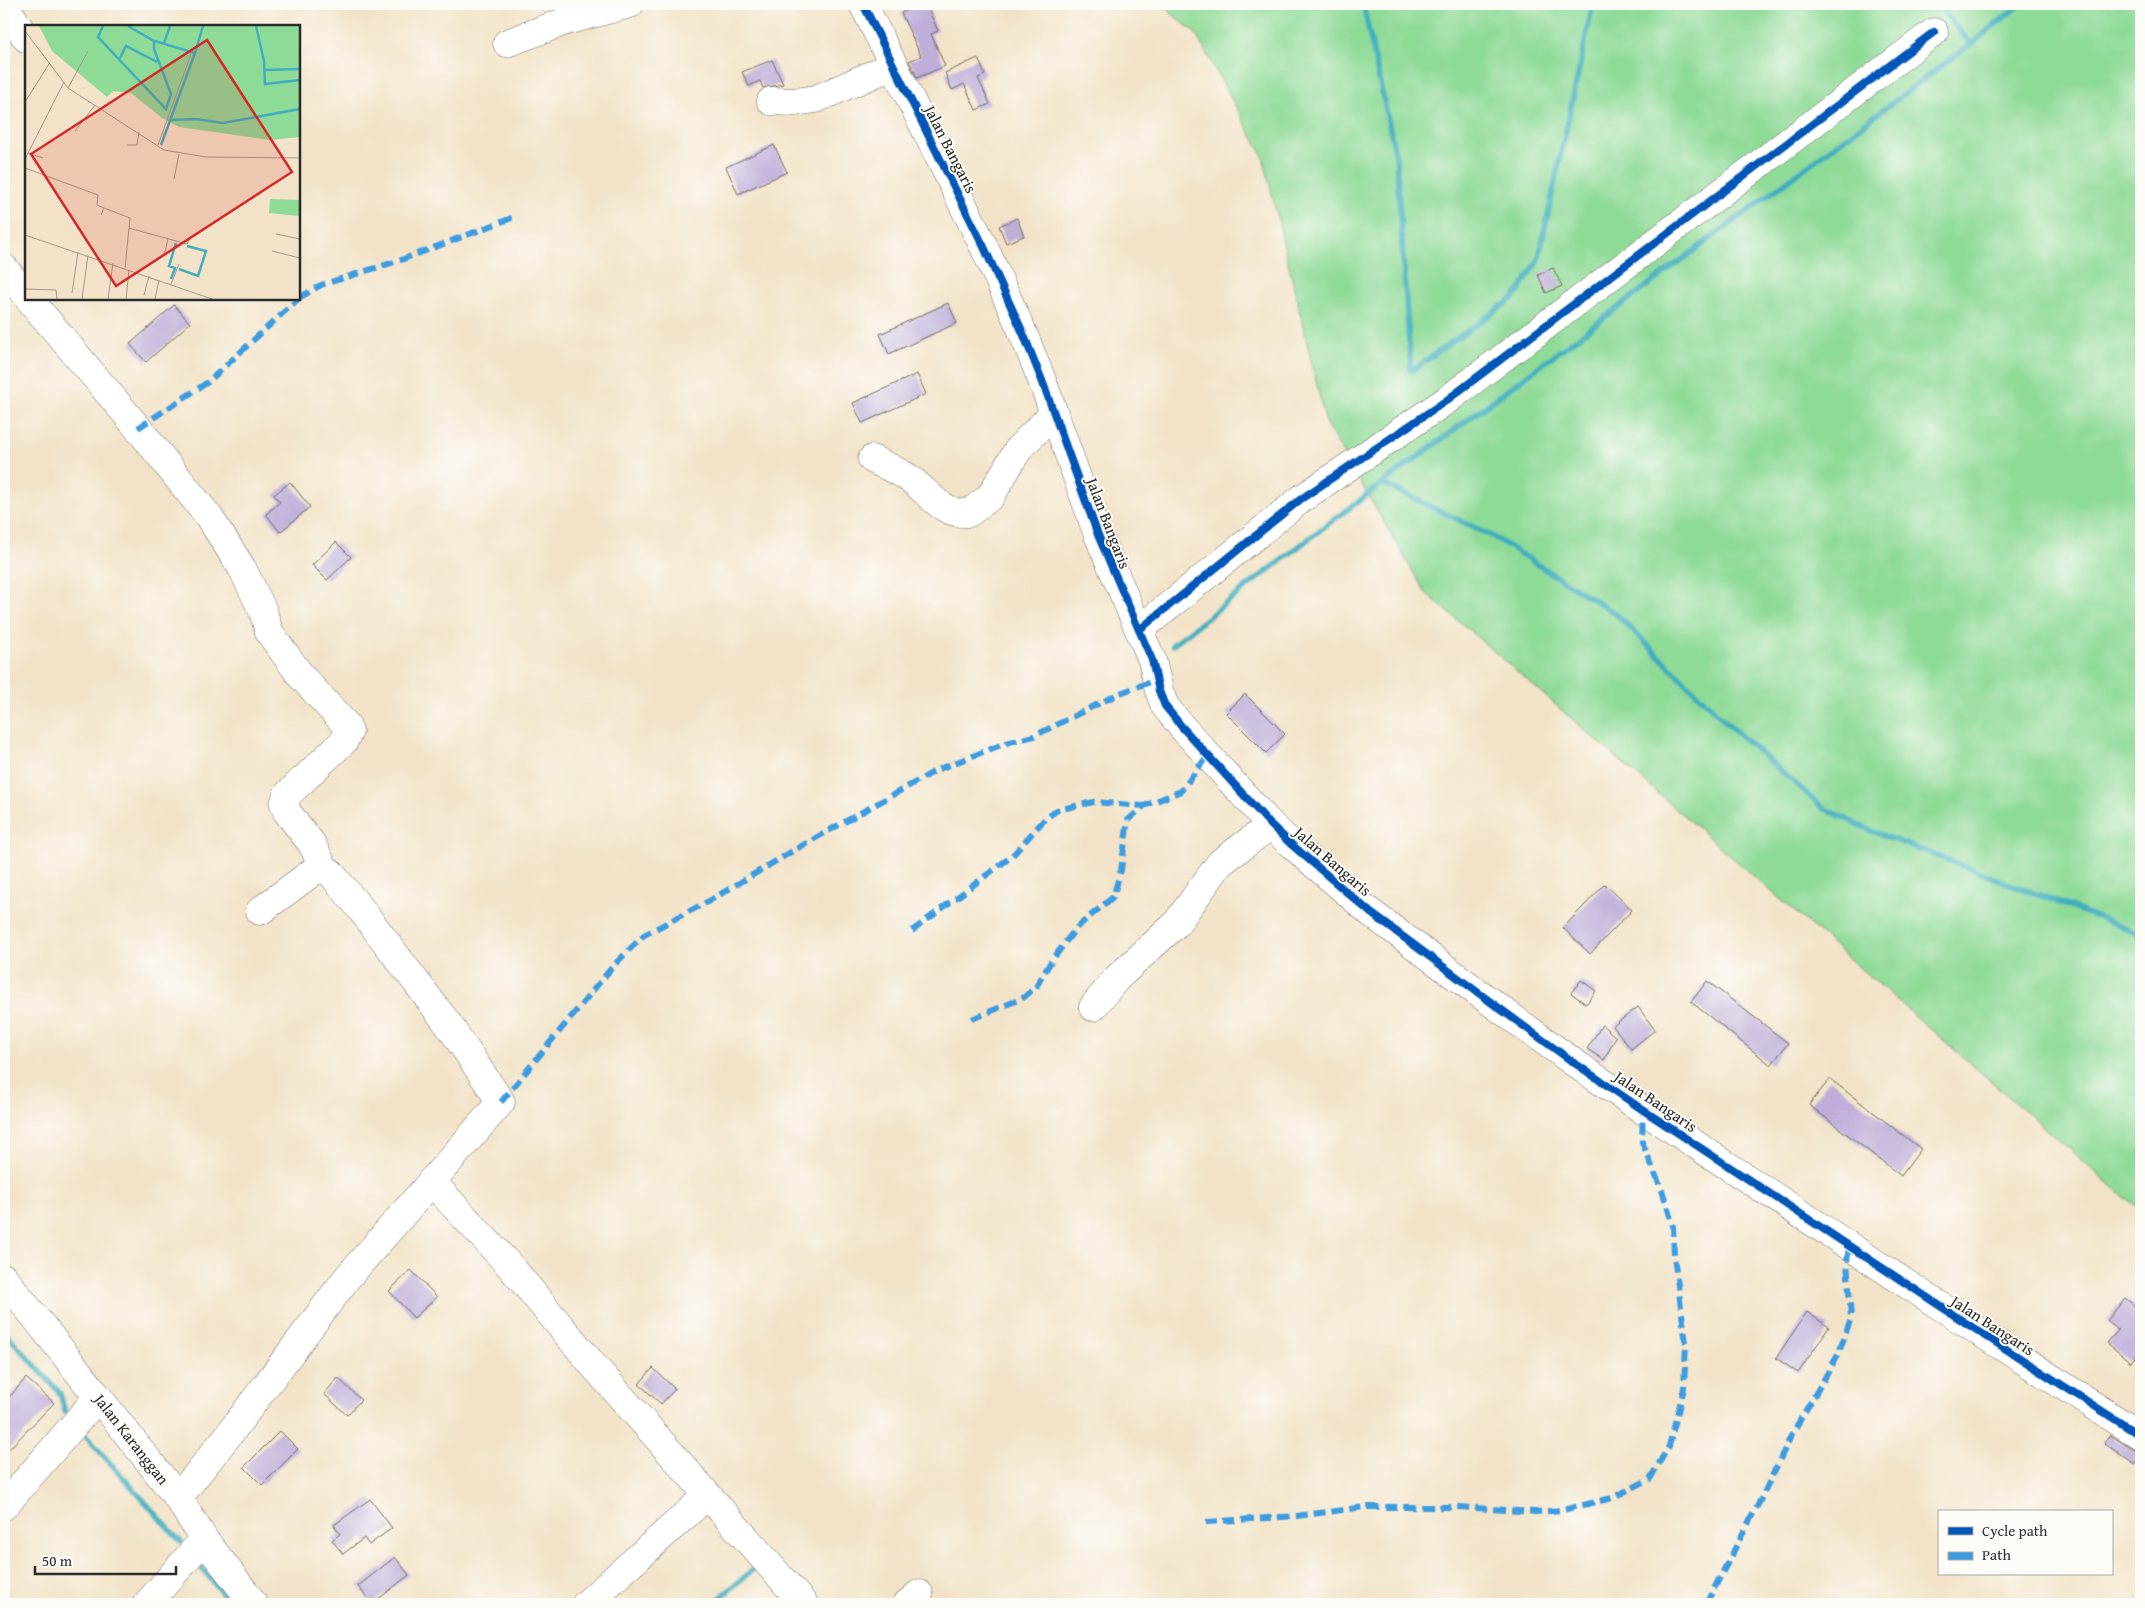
<svg xmlns="http://www.w3.org/2000/svg" width="2145" height="1608" viewBox="0 0 2145 1608" font-family="'Gentium Book Plus',serif">
	<style>
		.green { fill: #8eda97; stroke: #5c8261 }
		.lines { fill: none; stroke-linecap: round; stroke-linejoin: round }
		.stream { stroke: #40aebe; stroke-width: 5.5 }
		.building { fill: #beaed9 }
		.minor-casing { stroke: #716b62; stroke-width: 29 }
		.minor { stroke: #fff; stroke-width: 28 }
		.quiet { stroke: #3d9ce1; stroke-width: 6; stroke-dasharray: 12 6; stroke-linecap: butt }
		.cycleway-casing { stroke: #fdfcf7; stroke-width: 11 }
		.cycleway { stroke: #0057b8; stroke-width: 8 }
		.labels { text-anchor: middle; stroke-width: 4; stroke-linejoin: round; paint-order: stroke }
		.street-label { font-size: 16px; fill: #2b2b2b; stroke: #fdfcf7 }
		.inset-river { fill: none; stroke: #40aebe; stroke-width: 2.5 }
		.inset-road { fill: none; stroke: #a29989; stroke-width: 1 }
		.view { fill: #d62828; fill-opacity: 0.15; stroke: #d62828; stroke-width: 2.5 }
		.inset-edge { fill: none; stroke: #2b2b2b; stroke-width: 2.5 }
	</style>
	<rect width="100%" height="100%" fill="#fdfcf7"/>
	<filter id="ink" filterUnits="userSpaceOnUse"><feTurbulence type="fractalNoise" baseFrequency=".02" numOctaves="2"/><feDisplacementMap in="SourceGraphic" scale="10" xChannelSelector="R" yChannelSelector="G"/><feConvolveMatrix kernelMatrix="1 2 1 2 8 2 1 2 1" color-interpolation-filters="sRGB"/></filter>
	<filter id="wash" filterUnits="userSpaceOnUse"><feTurbulence type="fractalNoise" baseFrequency=".0096" numOctaves="4" result="noise"/><feDisplacementMap in="SourceGraphic" scale="20" xChannelSelector="R" yChannelSelector="G"/><feGaussianBlur stdDeviation="1.12" result="paint"/><feColorMatrix in="noise" values="0 0 0 0 0 0 0 0 0 0 0 0 0 0 0 0 0 1.4 0 .05"/><feComposite in="paint" operator="in"/></filter>
	<g filter="url(#wash)">
		<rect width="100%" height="100%" fill="#f2e3c8"/>
		<path class="green" d="M1160,4H2141V1211L1425,592L1326,424L1263,156L1195,33Z"/>
		<g class="lines">
			<path class="stream" d="M1363,4L1396,157L1411,371L1515,297L1538,261L1593,4
				M1971,44L2021,4
				M1382,483L1492,536L1616,614L1732,728L1823,808L1874,832L2141,934
				M1172,645L1324,527L1971,44L1937,4
				M4,1331L60,1393L65,1412
				M85,1435L181,1542
				M200,1566L231,1604
				M713,1604L756,1567L759,1571"/>
		</g>
		<g id="blocks">
			<path class="building" d="M921,4H926L938,31L931,34L945,66L917,78L909,61L921,56L901,13Z
				M978,58L985,75L978,78L990,104L976,110L964,84L952,90L945,73Z
				M772,60L783,84L763,88L760,81L749,86L742,72Z
				M774,145L787,172L738,194L726,167Z
				M1017,218L1024,236L1006,243L999,226Z
				M1553,268L1562,286L1546,293L1538,275Z
				M948,303L957,323L889,354L880,334Z
				M174,305L190,323L146,362L130,344Z
				M917,374L926,394L862,423L853,403Z
				M290,482L310,507L280,532L266,514L280,502L274,495Z
				M336,542L351,557L327,580L312,565Z
				M1245,694L1285,734L1266,753L1226,713Z
				M1605,884L1632,910L1590,954L1563,928Z
				M1581,980L1596,991L1586,1004L1571,993Z
				M1707,981L1788,1043L1771,1065L1691,1002Z
				M1638,1007L1655,1030L1631,1049L1613,1026Z
				M1602,1025L1616,1037L1604,1060L1587,1049Z
				M1830,1079L1921,1149L1901,1176L1809,1105Z
				M411,1270L437,1297L414,1318L389,1291Z
				M2125,1298L2141,1311V1349L2131,1362L2107,1343L2118,1330L2107,1321Z
				M1807,1312L1829,1327L1798,1373L1776,1358Z
				M653,1368L675,1389L661,1404L639,1384Z
				M26,1378L54,1403L4,1454V1403Z
				M338,1378L361,1400L347,1415L324,1394Z
				M280,1431L298,1449L262,1485L244,1467Z
				M2110,1435L2133,1449L2141,1451V1457L2135,1465L2104,1443Z
				M370,1499L392,1528L369,1545L364,1538L343,1554L332,1540L340,1534L334,1525Z
				M395,1557L409,1575L372,1604L358,1586Z"/>
		</g>
	</g>
	<g filter="url(#ink)">
		<use href="#blocks" fill-opacity="0" stroke="#716b62" stroke-width="1"/>
		<g class="lines">
			<defs>
				<path id="minor" d="M4,4L26,38
					M863,4L984,247L1023,333L1043,383L1098,535L1152,660L1159,691L1165,706L1182,727L1271,825L1292,845L1371,913L1488,1000L1573,1062L1643,1110L1975,1329L2141,1436
					M507,43L566,21L630,4
					M771,101L795,102L816,99L894,65
					M4,268L26,295
					M29,299L138,428L209,517L242,568L263,611L269,632L301,676L347,726L349,731L344,741L287,795L284,804L287,812L312,844L324,869
					M872,459C884,465 899,471 910,479C929,492 942,516 969,513L990,497L1019,448L1053,414
					M1139,630L1301,499L1447,400L1934,32
					M1093,1007L1117,978L1176,924L1220,863L1271,825
					M431,1181L510,1266L593,1365L804,1604
					M4,1278L178,1498L204,1539L254,1604
					M178,1498L230,1433L347,1278L501,1102L451,1028L360,908L330,872L318,868L260,911
					M4,1506L98,1397
					M147,1604L204,1539
					M586,1604L708,1495
					M907,1604L919,1594"/>
			</defs>
			<use href="#minor" class="minor-casing"/>
			<use href="#minor" class="minor"/>
			<path class="quiet" d="M299,298L321,285L401,260L517,216
				M138,428L208,382L298,299
				M912,931L1012,856L1044,820L1057,810L1094,802L1144,806
				M972,1019L1023,998L1036,987L1050,963L1076,928L1113,897L1121,870L1128,820L1144,806L1181,791L1208,755
				M501,1102L614,965L644,935L709,901L796,849L939,769L1006,743L1034,736L1120,693L1156,680
				M1206,1522L1297,1516L1365,1507H1459L1535,1512L1563,1510L1612,1498L1650,1479L1669,1446L1684,1388L1686,1343L1674,1257L1673,1226L1663,1193L1642,1142L1643,1110
				M1706,1604L1763,1495L1792,1434L1838,1355L1851,1318L1847,1262L1849,1245"/>
			<defs>
				<path id="cycleway" d="M863,4L984,247L1023,333L1043,383L1098,535L1152,660L1159,691L1165,706L1182,727L1271,825L1292,845L1371,913L1488,1000L1573,1062L1643,1110L1975,1329L2141,1436
					M1139,630L1301,499L1447,400L1934,32"/>
			</defs>
			<use href="#cycleway" class="cycleway-casing"/>
			<use href="#cycleway" class="cycleway"/>
		</g>
	</g>
	<g class="labels">
		<g class="street-label">
			<text transform="translate(951 149) rotate(63)" y="6">Jalan Bangaris</text>
			<text transform="translate(1109 523) rotate(69)" y="6">Jalan Bangaris</text>
			<text transform="translate(1333 861) rotate(41)" y="6">Jalan Bangaris</text>
			<text transform="translate(1656 1101) rotate(34)" y="6">Jalan Bangaris</text>
			<text transform="translate(1993 1325) rotate(33)" y="6">Jalan Bangaris</text>
			<text transform="translate(132 1439) rotate(52)" y="6">Jalan Karanggan</text>
		</g>
	</g>
	<g transform="translate(25 25)">
		<rect width="275" height="275" fill="#f2e3c8"/>
		<path d="M14,1H275V112L245,115L154,102L137,93L106,68L88,66L82,72L27,26ZM245,174L275,175V191L244,188Z" fill="#8eda97"/>
		<path class="inset-river" d="M78,1L73,12L141,84L146,69L129,24V16L103,1M231,1L239,36L240,59L275,55M130,16L170,28L136,120M139,18L145,1M170,28L178,1M95,33L101,21L132,37M240,45L275,44M146,95L171,94L198,98L275,84M154,244L173,251L181,226L162,221M146,254L150,243L144,241L151,218"/>
		<path class="inset-road" d="M0,6L43,63L139,125L181,132L275,133M43,63L63,26M0,77L24,39M50,106L70,80M102,120H112L114,107M133,120L166,29M3,128L18,133M0,134L39,57M0,143L73,170L72,180L79,183M149,154L154,129M76,190L79,183L105,193L100,243M104,203L162,219L166,211M251,209L275,214M0,210L187,274M247,226L275,233M139,231L143,214M146,259L154,239M0,264L31,265L32,274M47,268L53,227M119,270L124,251M57,274L63,230M83,274L88,238M101,274L104,245M130,274L134,255"/>
		<path class="view" d="M182,15L267,147L91,261L6,129Z"/>
		<rect width="275" height="275" class="inset-edge"/>
	</g>
	<rect width="2145" height="1608" fill="none" stroke="#fdfcf7" stroke-width="20"/>
	<rect x="1938" y="1510" width="175" height="65" fill="#fdfcf7" stroke="#a9a8a5"/>
	<rect x="1948" y="1527" width="25" height="8" fill="#0057b8" stroke="#a9a8a5"/>
	<text x="1982" y="1536" font-size="15" fill="#2b2b2b">Cycle path</text>
	<rect x="1948" y="1552" width="25" height="8" fill="#3d9ce1" stroke="#a9a8a5"/>
	<text x="1982" y="1560" font-size="15" fill="#2b2b2b">Path</text>
	<path d="M35 1566v8h141v-8" fill="none" stroke="#2b2b2b" stroke-width="2.5"/>
	<text x="42" y="1566" font-size="15" fill="#2b2b2b" stroke="#fdfcf7" stroke-width="4" paint-order="stroke">50 m</text>
</svg>
